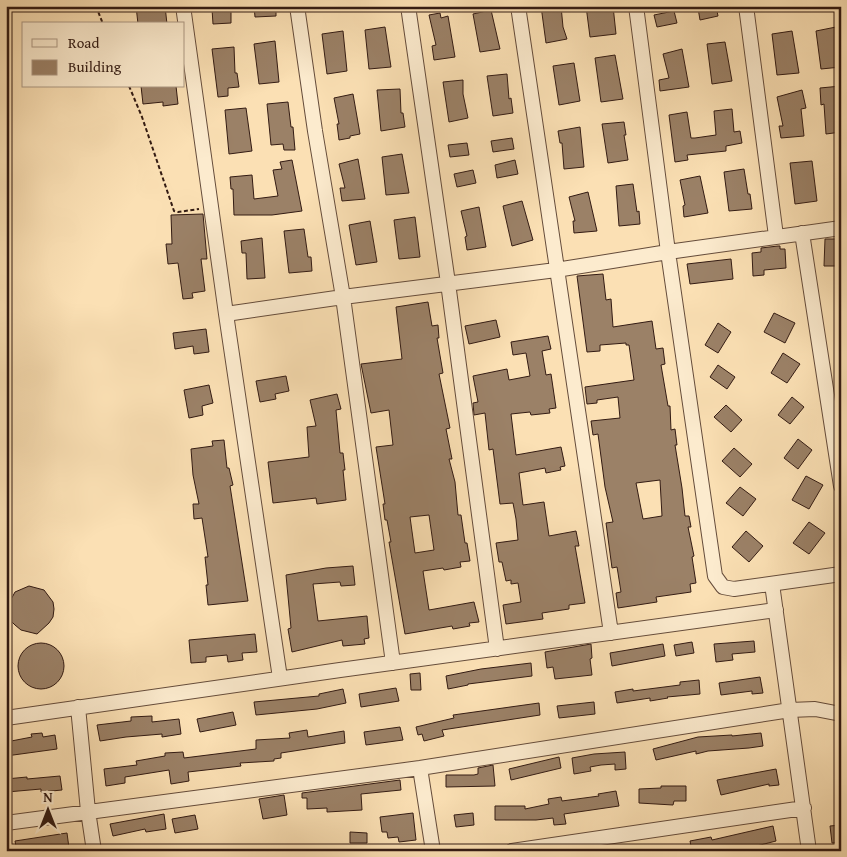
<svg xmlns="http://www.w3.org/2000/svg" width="847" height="857" viewBox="0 0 847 857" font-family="'Gentium Book Plus',serif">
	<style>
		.building { fill: #9b8167; stroke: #331b13; fill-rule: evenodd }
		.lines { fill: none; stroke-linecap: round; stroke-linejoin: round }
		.minor-casing { stroke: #654c3b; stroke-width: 16 }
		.path { stroke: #331b13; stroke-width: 2; stroke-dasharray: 4 2.5; stroke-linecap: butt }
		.minor { stroke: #fcebce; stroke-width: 14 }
	</style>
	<rect width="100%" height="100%" fill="#fbe0b4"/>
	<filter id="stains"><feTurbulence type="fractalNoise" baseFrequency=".004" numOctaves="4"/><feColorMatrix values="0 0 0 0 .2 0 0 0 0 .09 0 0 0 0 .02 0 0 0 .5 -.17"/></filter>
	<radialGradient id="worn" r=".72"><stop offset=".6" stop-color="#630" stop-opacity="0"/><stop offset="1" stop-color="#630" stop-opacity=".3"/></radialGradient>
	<path class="building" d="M136,6H165L167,24H138Z
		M254,6H276V16L255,17Z
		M541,6H561L563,27L567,39L546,43Z
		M586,6H613L616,34L590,37Z
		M708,6H716L718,16L700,20L698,8Z
		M231,8V23L213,24L212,9Z
		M491,10L500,49L480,52L473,14Z
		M674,11L677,23L657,27L654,15Z
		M440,13L441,18L448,16L455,57L434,60L432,46L436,45L429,15Z
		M385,27L391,67L369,69L365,30Z
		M836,27L841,67L821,69L816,31Z
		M343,31L347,71L327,74L322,34Z
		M792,31L799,73L777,75L772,34Z
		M275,41L279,82L259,84L254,44Z
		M725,42L732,81L712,84L707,44Z
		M234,47L235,73H237L239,87L228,88V96L218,97L212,49Z
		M682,49L689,87L660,91L659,80L669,78L663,54Z
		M615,55L623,99L601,102L595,58Z
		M574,63L580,101L559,105L553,66Z
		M507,74L509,99L511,98L513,113L493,116L487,76Z
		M463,80V94L468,118L449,122L443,82Z
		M141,86H176L178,104L163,106V102L143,104Z
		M841,86V132L826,134L824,104L821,105L820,88Z
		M400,89L401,113H403L405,127L381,131L377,90Z
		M802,90L806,108L801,109L804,136L781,138L779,126H783L777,97Z
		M353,94L360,134L350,136V138L339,140L337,124H339L334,98Z
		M288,102L291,127H293L295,150H284L283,144L271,145L267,104Z
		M246,108L252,151L229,154L225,110Z
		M732,109L734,132L740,131L742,143L726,146V151L687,155L688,160L675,162L669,115L687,112L691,138H695L716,135L714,111Z
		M624,122L626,135H624L628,160L608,163L602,124Z
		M580,127L584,167L564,169L562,143H560L558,131Z
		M512,138L514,149L493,152L491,141Z
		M467,143L469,155L450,157L448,145Z
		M402,154L409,193L386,195L382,157Z
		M358,159L365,199L342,201L340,188H345L339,164Z
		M292,160L302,211L272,215H234L233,189H231L230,177L252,175L254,199L278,196L273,170L282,169L280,162Z
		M515,160L518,174L497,178L495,165Z
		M812,161L817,201L795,204L790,163Z
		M744,169L748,194H750L752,209L729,211L724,172Z
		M473,170L476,183L457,187L454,174Z
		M700,176L708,213L684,217L683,206L685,205L680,180Z
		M633,184L637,212L639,211L640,224L619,226L616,186Z
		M588,192L597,231L574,233L573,221H575L569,197Z
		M522,201L533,240L512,246L503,206Z
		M479,207L486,247L467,250L465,237L467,236L461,211Z
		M203,214L207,259H201L205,291L192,293L193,298L183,299L178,263L168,264L166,244H172L171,215Z
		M415,217L420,257L399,259L394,220Z
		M370,221L377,262L356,265L349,225Z
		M304,229L308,257H311L312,271L289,273L284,231Z
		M262,238L265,278L247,279L246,253H242L241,241Z
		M825,239H841V266H824Z
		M778,246H780V249H785L786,268L764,270V275L753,276L752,253L761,252V248Z
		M731,259L733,279L690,284L687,264Z
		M603,274L606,300L611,299L613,327L652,321L656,349L663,348L665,364L661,365L668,406H670L671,430L675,429L677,445H675L682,488L685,516H689L691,527H688L694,556L692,557L696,583L690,584L691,592L656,597L657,602L618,608L616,593L621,592L618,573L617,567L612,568L606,523L613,522L605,487L598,434L593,435L591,421L620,418L618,397L597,400V403L587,404L585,387L634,380L629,345H626V343L600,345V351L587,352L577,276ZM660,480L662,516L643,519L636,483Z
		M428,302L432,326L438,325L439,338H437L443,373L439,374L450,428L446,429L452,459H449L455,482L458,515H461L465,543H467L470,561L460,562L461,567L444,570L443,568L423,571L429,610L474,602L479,622L469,623L470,626L453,629L452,626L405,634L389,542H391L387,520H385L383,504H385L376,447L393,445L389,410L371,413L361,364L402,359L396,307ZM429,515L434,550L415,553L410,517Z
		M774,313L795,323L785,343L764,332Z
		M496,320L500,337L469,344L465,326Z
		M718,323L731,332L718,353L705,345Z
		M206,329L209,352L194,354L193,346L175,349L173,333Z
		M548,336L551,349L542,351L546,375L551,374L556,408L549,409L550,413L531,415L530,412L511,414L516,455L561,447L565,466L560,467L561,470L546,473L545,468L519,473L523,505L544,502L549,536L576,531L579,546H575L585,603L569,605V609L542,613L543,619L506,624L503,605L521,602L518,583L511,584V580L506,581L502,562H499L496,543L518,540L516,519L513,503L500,504L493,449L489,450L485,413L474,415L473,403L478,402L473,376L507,369L509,380L530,376L526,353L513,355L511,342Z
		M783,353L800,364L787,383L771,373Z
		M718,365L735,377L727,389L710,377Z
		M286,376L289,391L275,394L276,399L260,402L256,381Z
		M209,385L213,403L202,406L203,415L189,418L184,390Z
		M337,394L341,409L336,410L340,453H343L345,470H343L346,500L317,504L316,498L273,503L268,462L309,457L307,427L316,426L310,400Z
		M792,397L804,407L790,424L778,415Z
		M726,405L742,420L731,432L714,417Z
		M798,439L812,450L798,469L784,458Z
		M224,440L227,468H229L233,485L230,486L248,601L208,605L206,585H208L205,557H208L202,518L194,519L193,504H199L193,475L191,449L213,446L212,441Z
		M734,448L752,464L740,477L722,461Z
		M806,476L823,485L809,509L792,500Z
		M740,487L756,499L743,516L726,503Z
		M809,522L825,533L809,554L793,543Z
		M746,531L763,546L749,562L732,547Z
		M353,566L355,585L341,586L340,582L313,584L318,621L367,616L369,638L364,639L365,644L343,646L342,640L292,652L288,629L291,628L286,575L326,568Z
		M29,586L44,590L53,602L54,609L53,617L49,623L37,634L21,630L15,625L10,620L8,612V605L15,592Z
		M255,634L257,652L242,653L243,660L228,662L227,655L206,657V662L191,663L189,640Z
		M754,641L755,652L732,654L733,660L716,662L714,644Z
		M692,642L694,653L676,656L674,645Z
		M18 666a23 23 0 1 1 46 0a23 23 0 1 1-46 0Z
		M591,644L592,658L590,659L592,675L555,679L553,667L547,668L545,652Z
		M663,644L665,656L612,666L610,653Z
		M531,663L532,676L468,684V685L448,689L446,676L481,669Z
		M420,673L421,690H411L410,674Z
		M760,677L763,693L752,694V691L721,695L719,683Z
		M699,680L700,694L667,697L668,698L650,701V698L617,703L615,692L633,689V691L680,685V682Z
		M396,688L399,701L361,707L359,694Z
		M343,689L346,703L317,709L256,715L254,702L319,696V694Z
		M594,702L595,714L559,718L557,706Z
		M539,703L540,715L442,730L444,736L424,741L422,734L418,735L416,727L454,718L453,715Z
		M233,712L236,725L200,732L197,719Z
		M152,716V722L179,719L181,734L162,737V734L126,737L100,741L97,725L131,721V717Z
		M400,727L403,740L366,745L364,732Z
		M307,730L308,737L344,731L345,743L281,753V758L274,759V761L240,763L241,766L188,772L189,781L171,784L169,770L125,777V783L106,786L104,769L137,765L136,761L165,756V753L183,752L184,758L256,749V740L290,738L289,733Z
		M42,733L43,737L55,735L57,749L6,756V742L32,737L31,734Z
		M761,733L763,746L749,748L708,751L696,754V751L656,760L653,749L698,737L732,735V736Z
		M625,752L626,769L615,770V764L601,765L590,767L591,771L574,774L572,758L594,754Z
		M559,757L561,768L511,780L509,769Z
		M493,765L495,786L446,787V775H474L478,774V768Z
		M776,769L779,785L769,786V784L721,795L717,780Z
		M60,776L62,790L41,792V789L7,792L6,779L27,777V779Z
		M400,780L401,790L361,794L362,810L327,812V808L307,809V798H302V793Z
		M661,786H686V801H674L673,805L639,803V789L661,788Z
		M616,791L619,806L564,814L566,824L554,825L553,818L536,820H495V806H525V809L549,804L548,799L561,797L562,801L599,796L598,794Z
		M284,795L287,815L263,819L259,799Z
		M413,813L416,840L399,842L398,837L388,838L387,832H382L380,817Z
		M473,813L474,825L456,827L454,815Z
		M164,814L166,829L146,832L145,829L113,836L110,824Z
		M195,815L198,829L175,833L172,819Z
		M841,825V842L832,843L830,826Z
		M773,826L776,841L737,851H692L690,841L711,837L712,840Z
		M350,832L367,833V843H350Z
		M67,833L69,848L53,851H17L15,841Z"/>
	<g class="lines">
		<defs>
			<path id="minor" d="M183,6L226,314L280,678
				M297,6L315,131L343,297L393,663
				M408,6L448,283L497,649
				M518,6L611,633
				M636,6L668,252L715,576L723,587L734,589L841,574
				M746,6L776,236
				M802,233L841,486
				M226,314L343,297L556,270L668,252L841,228
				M772,584L809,851
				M78,707L88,811L94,851
				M6,718L340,670L776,610
				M420,768L433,851
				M6,823L420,768L790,710L815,709L841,714
				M512,851L804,808"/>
		</defs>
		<use href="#minor" class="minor-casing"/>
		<path class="path" d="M96,6L103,24
			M129,86L142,117L174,211L178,212L199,209"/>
		<use href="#minor" class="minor"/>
	</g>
	<rect width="847" height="857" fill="none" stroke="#fbe0b4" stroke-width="25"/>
	<rect x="8" y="8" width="832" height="842" fill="none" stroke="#331b13" stroke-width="2.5"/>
	<rect x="12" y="12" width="822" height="832" fill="none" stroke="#331b13"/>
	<rect x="22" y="22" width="162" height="65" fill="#fcebce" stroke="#ac9883"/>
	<rect x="32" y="39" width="25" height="8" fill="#fcebce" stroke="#ac9883"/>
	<text x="68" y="48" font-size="15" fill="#331b13">Road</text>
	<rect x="32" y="60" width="25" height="15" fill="#9b8167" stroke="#ac9883"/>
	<text x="68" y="72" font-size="15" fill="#331b13">Building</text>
	<g transform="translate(48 810)" stroke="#fcebce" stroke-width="4" paint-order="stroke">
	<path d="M0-4L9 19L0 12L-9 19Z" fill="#331b13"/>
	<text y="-8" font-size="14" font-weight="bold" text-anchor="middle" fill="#331b13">N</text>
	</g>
	<rect width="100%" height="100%" filter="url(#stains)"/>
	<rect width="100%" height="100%" fill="url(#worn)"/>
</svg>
